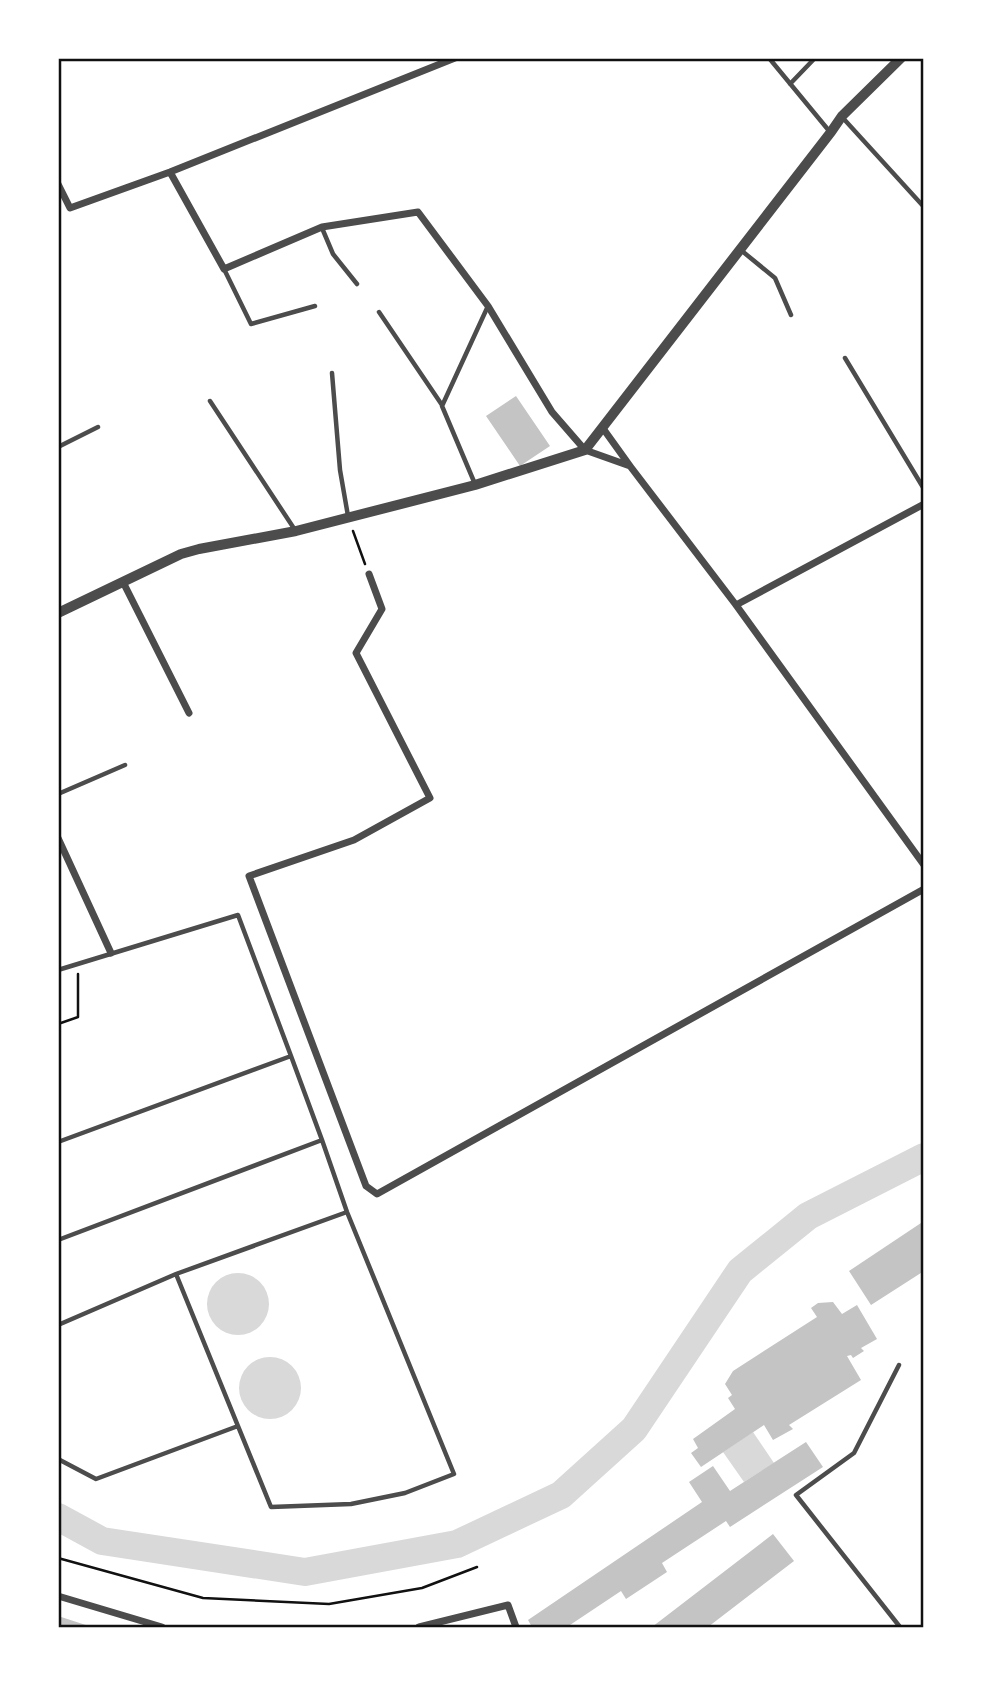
<svg xmlns="http://www.w3.org/2000/svg" width="982" height="1685" viewBox="0 0 982 1685" font-family="'PT Sans Narrow',sans-serif">
	<style>
		.water { fill: #d9d9d9 }
		.lines { fill: none; stroke-linecap: round; stroke-linejoin: round }
		.river { stroke: #d9d9d9; stroke-width: 28 }
		.building { fill: #c4c4c4 }
		.path { stroke: #111; stroke-width: 2.5 }
		.service { stroke: #4c4c4c; stroke-width: 4.5 }
		.minor { stroke: #4c4c4c; stroke-width: 7 }
		.tertiary { stroke: #4c4c4c; stroke-width: 10 }
		.neatline { fill: none; stroke: #111; stroke-width: 2.5 }
	</style>
	<rect width="100%" height="100%" fill="#fff"/>
	<path class="water" d="M207 1304a31 31 0 1 1 62 0a31 31 0 1 1-62 0Z
		M239 1388a31 31 0 1 1 62 0a31 31 0 1 1-62 0Z
		M753,1432L774,1463L744,1482L723,1452Z"/>
	<g class="lines">
		<path class="river" d="M58,1517L102,1541L305,1572L457,1544L561,1495L634,1429L740,1271L808,1216L924,1157"/>
	</g>
	<path class="building" d="M516,396L550,446L520,466L486,416Z
		M924,1221V1271L871,1305L849,1271Z
		M833,1302L842,1314L857,1305L877,1339L861,1348L864,1351L853,1358L851,1355L847,1356L861,1380L789,1425L793,1429L773,1440L764,1425L701,1467L691,1453L698,1448L693,1439L735,1409L728,1398L732,1395L725,1384L733,1371L817,1317L811,1308L818,1303Z
		M806,1442L823,1467L730,1527L726,1521L662,1563L667,1572L626,1599L621,1591L567,1627H532L528,1620L702,1502L689,1482L713,1466L730,1491Z
		M773,1534L794,1561L708,1627H652Z
		M58,1616L92,1627H58Z"/>
	<g class="lines">
		<path class="path" d="M353,531L365,564
			M58,1024L78,1017V974
			M58,1558L203,1598L329,1604L422,1588L477,1567"/>
		<path class="service" d="M769,58L830,132
			M790,84L815,58
			M842,117L924,207
			M322,228L333,254L357,284
			M742,251L775,278L791,315
			M224,269L251,324L315,306
			M379,312L442,405
			M845,358L924,489
			M332,373L340,470L348,516
			M210,401L295,530
			M58,447L98,427
			M475,484L442,406L488,306
			M58,794L125,765
			M58,970L238,915L291,1056L58,1142
			M58,1240L322,1140
			M176,1274L347,1212
			M58,1325L176,1274L271,1507L351,1504L405,1493L454,1474L347,1212L322,1140L291,1056
			M899,1365L854,1453L796,1495L900,1627
			M58,1459L96,1479L238,1426"/>
		<path class="minor" d="M170,172L224,269L322,227L418,212L488,306L552,412L585,450L630,466
			M58,184L70,208L170,172L455,58
			M602,427L630,466L736,605L924,865
			M369,574L382,609L356,653L430,798L354,840L249,876L366,1186L377,1194L924,889
			M123,582L189,713
			M736,605L924,504
			M58,838L111,953
			M58,1596L162,1627
			M419,1627L508,1605L516,1627"/>
		<path class="tertiary" d="M58,613L181,554L199,549L296,531L475,485L585,450L831,132L842,116L901,58"/>
	</g>
	<rect width="982" height="1685" fill="none" stroke="#ffffff" stroke-width="119"/>
	<rect x="60" y="60" width="862" height="1566" class="neatline"/>
</svg>
